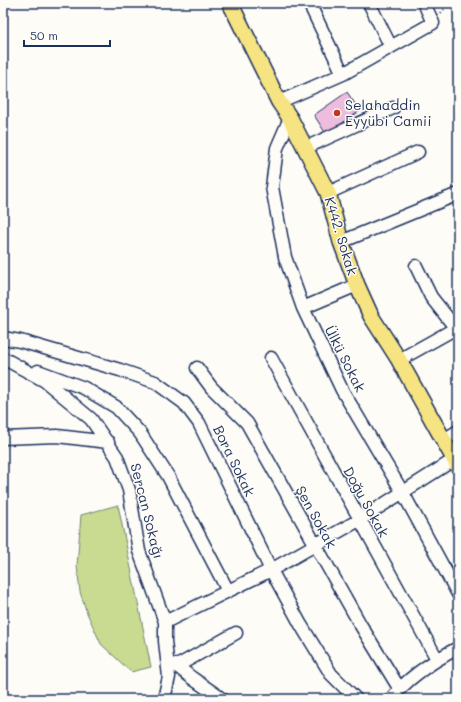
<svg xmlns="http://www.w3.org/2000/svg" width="461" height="702" viewBox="0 0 461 702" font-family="Mali,sans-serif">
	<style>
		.green { fill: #c8db90; stroke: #728577 }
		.building { fill: #eebddd; stroke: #1b2f5e }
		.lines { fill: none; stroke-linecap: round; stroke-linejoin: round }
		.minor-casing { stroke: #1b2f5e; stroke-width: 15 }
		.major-casing { stroke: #1b2f5e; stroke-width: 18 }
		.path { stroke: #1b2f5e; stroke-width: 2; stroke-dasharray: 1 3; stroke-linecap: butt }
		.minor { stroke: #fdfcf7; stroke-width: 12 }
		.major { stroke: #f6e381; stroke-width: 15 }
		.poi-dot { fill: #c8321e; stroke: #fdfcf7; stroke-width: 1.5 }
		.labels { text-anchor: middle; stroke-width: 3; stroke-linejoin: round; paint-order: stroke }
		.poi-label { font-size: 14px; fill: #1b2f5e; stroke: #fdfcf7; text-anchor: start }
		.street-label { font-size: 14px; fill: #1b2f5e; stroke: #fdfcf7 }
	</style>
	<rect width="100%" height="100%" fill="#fdfcf7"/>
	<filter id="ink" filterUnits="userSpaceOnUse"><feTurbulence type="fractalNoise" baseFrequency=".025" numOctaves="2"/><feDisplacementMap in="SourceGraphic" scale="8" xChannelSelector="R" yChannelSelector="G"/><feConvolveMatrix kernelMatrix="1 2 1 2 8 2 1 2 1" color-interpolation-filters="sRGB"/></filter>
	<g filter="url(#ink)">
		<path class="green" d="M118,505L151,667L131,672L101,644L87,613L80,592L77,566L81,515Z"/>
		<path class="building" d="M347,92L360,111L326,134L314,115Z"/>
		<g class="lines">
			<defs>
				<path id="minor" d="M309,3L343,74
					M369,3L391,47
					M279,102L343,74L433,23L424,3
					M290,118L277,148L272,187L285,257L303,308L342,390L403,493L458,594
					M305,148L393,108
					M328,193L418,152
					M341,242L458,194
					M416,266L431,297L458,331
					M303,308L357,285
					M3,338L20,341L58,352L120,370L155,382L184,403L199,423L271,570L301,625L331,674L356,699
					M3,358L45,381L91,419L117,457L129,490L139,551L165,622V641L169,677L164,699
					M271,358L437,659
					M399,360L458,327
					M197,368L211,387L247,423L360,624L399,688
					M38,371L84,388L116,407L140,433L168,476L228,591
					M3,438L57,436L108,442
					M444,440L458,431
					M165,622L271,570L359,520L455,459
					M171,664L177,666L192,678L222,699
					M177,666L236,633
					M391,699C408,677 433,661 458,648"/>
				<path id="major" d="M230,3L279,102L290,118L328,193L341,242L357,285L371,316L399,360L458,466"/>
			</defs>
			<use href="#minor" class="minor-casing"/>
			<use href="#major" class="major-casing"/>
			<path class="path" d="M441,13L449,3"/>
			<use href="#minor" class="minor"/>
			<use href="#major" class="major"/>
		</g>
	</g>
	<circle class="poi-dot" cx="337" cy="113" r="4"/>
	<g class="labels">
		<g class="poi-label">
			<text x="345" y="110">Selahaddin<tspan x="345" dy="16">Eyyübi Camii</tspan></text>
		</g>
		<g class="street-label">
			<text transform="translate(341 236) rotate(73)" y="5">K442. Sokak</text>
			<text transform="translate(345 359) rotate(63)" y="5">Ülkü Sokak</text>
			<text transform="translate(234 461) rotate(64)" y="5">Bora Sokak</text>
			<text transform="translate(366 502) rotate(61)" y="5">Doğu Sokak</text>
			<text transform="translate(147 511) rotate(76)" y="5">Sercan Sokağı</text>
			<text transform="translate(316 517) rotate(61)" y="5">Şen Sokak</text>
		</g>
	</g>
	<rect width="461" height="702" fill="none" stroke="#fdfcf7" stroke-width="16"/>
	<rect x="8" y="8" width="445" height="686" fill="none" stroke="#1b2f5e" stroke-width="1.5" filter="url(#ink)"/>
	<path d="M24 40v6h86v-6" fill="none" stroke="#1b2f5e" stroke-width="2"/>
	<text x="30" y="40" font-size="12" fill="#1b2f5e" stroke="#fdfcf7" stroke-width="3" paint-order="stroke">50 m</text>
</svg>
